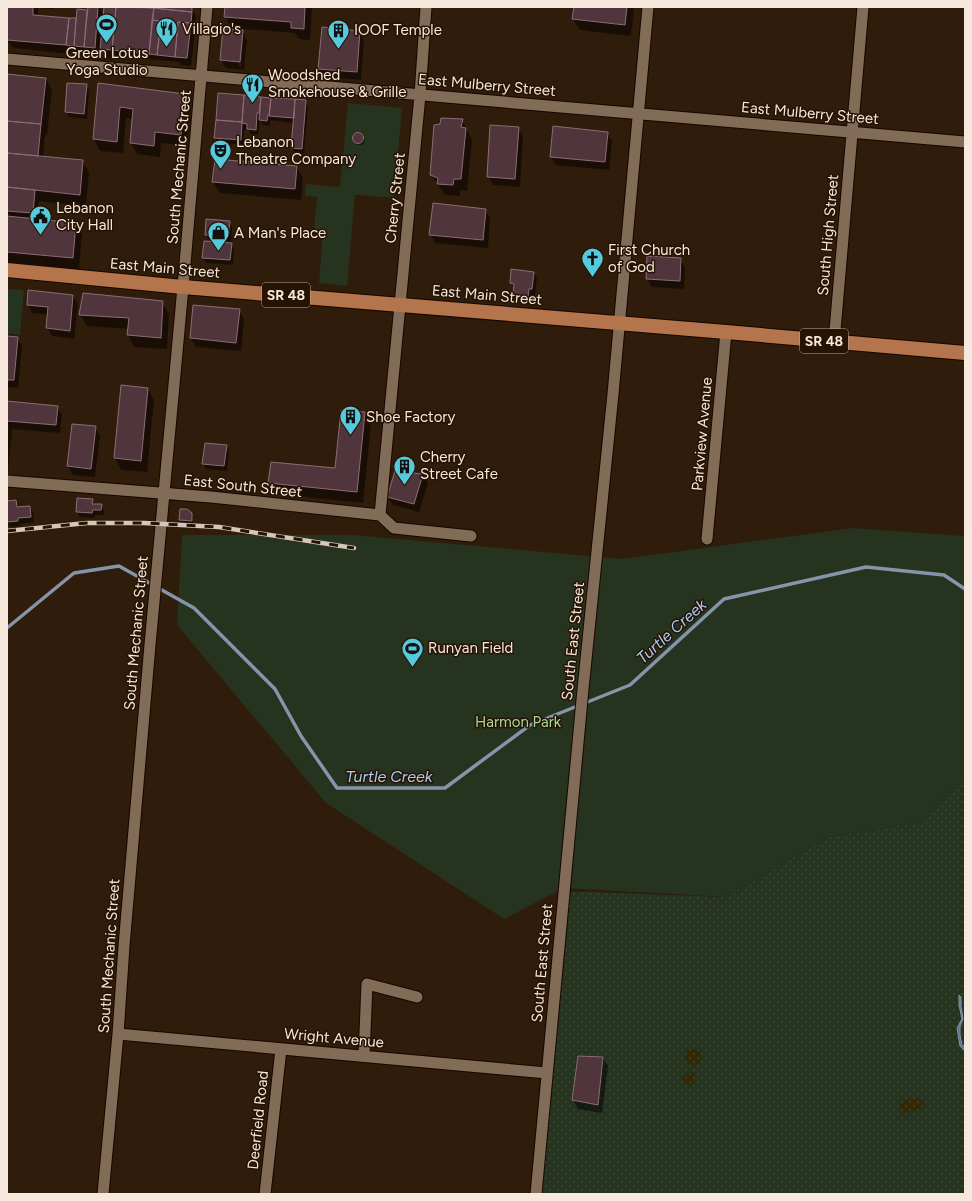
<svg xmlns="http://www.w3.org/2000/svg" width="972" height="1201" viewBox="0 0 972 1201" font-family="Figtree,sans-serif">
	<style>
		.grass { fill: url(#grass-dots) }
		.sand { fill: url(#sand-dots) }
		.park { fill: #25331f }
		.water { fill: url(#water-ripples); stroke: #8594a9 }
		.shadow { fill: #0007; fill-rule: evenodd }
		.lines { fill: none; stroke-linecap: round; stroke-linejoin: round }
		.stream { stroke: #8594a9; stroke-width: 3.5 }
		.building { fill: #51353d; stroke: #8c6c75 }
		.minor-casing { stroke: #170600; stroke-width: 13 }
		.major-casing { stroke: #170600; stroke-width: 16 }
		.minor { stroke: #826b57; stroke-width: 11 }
		.major { stroke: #b4754c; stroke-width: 14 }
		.rail-casing { stroke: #d6c7bb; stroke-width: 4.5 }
		.rail { stroke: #261302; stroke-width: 3; stroke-dasharray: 9; stroke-linecap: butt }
		.labels { text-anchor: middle; stroke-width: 3; stroke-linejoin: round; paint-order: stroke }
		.shield { fill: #261302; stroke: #b8a89b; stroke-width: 1 }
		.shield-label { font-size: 14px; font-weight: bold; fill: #f6e8dd }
		.poi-label { font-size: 15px; fill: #f6e8dd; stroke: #261302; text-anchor: start }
		.street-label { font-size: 15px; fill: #f6e8dd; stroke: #261302 }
		.park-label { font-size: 15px; fill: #abd799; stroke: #261302 }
		.water-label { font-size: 16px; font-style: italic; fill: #a8cdfb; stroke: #261302 }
	</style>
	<defs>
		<pattern id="grass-dots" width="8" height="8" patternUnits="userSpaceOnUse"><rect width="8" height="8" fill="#25331f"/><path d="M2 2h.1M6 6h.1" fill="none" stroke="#3a4734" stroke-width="1.8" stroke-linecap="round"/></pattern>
		<pattern id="sand-dots" width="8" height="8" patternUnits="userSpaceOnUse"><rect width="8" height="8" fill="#302806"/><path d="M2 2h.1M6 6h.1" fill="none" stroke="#4f472a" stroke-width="1.8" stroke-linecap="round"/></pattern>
		<pattern id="water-ripples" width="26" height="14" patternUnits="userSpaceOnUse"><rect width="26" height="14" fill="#547093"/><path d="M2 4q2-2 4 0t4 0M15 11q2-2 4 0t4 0" fill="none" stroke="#4f5b6a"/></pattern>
	</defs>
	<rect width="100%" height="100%" fill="#301c0a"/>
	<path class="grass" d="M965,774V1194H536L564,891L726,897L828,837L923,822Z"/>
	<path class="sand" d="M685 1057a8 8 0 1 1 16 0a8 8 0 1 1-16 0Z
		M689,1072L694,1073L696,1076L694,1083L690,1085L683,1083L682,1081L683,1077Z
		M917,1098L923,1101L924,1105L923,1109L920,1110L916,1109L906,1113H902L899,1108L900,1104L906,1101Z"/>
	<path class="park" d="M348,103L402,108L394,198L355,195L347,286L319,283L323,230H314L317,197L305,196L306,184L340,187Z
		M7,289L24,290L20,335L7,333Z
		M852,528L965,536V774L923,822L828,837L726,897L564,888L504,919L326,803L177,625L182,535H353L622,559Z"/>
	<path class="water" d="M959,995L961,997V1006L963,1019L960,1026V1035L962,1045L965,1047L964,1050L960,1046L957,1028L962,1019L959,1005Z"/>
	<path class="shadow" d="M8,7H55L54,9L38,8V16L77,20L78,10L88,11L89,7H99L104,16L105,7H192L196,17V20H194L193,29L195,32L191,66L181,65L179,62L117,56L116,59L106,57L100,47L99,56L80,55L76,49V51H71L70,54L13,48L7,40Z
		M226,7H312L310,40L299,39L295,33L232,28L225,16Z
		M575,7H634L631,36L580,30L573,19Z
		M242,31L247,40L244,70L226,68L221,60ZM241,38H243L241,67H239Z
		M360,32L364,40L361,80L324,77L319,69Z
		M7,75L46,79L52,90L47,135H45L43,157L82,161L89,172L86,206L39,201L37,220L76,224L82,235L79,269L7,262Z
		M99,84L185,95L191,107L187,146L161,143L160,157L137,154L131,143L133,119L126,118L123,153L100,151L94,139Z
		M86,85L89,91L87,119L69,117L66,112Z
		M219,94L305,101L308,107L304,154L295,153L292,148L294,123L270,120V126L263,125L260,120L258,135L251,134L247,127L246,130H244L243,145L219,143L215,138Z
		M462,120L472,140L467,191L460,190V196L445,195L431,175Z
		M518,128L523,136L520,187L493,185L488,176Z
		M357,133L360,134L365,139L364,143L362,145H357L354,139V135Z
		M607,133L612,141L609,170L556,165L551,156Z
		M296,167L303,178L301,200L220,193L213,182Z
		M485,209L490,218L488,248L435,243L430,234Z
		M229,222L232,228L231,242L209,240L206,235Z
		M231,244L234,250L233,265L206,263L203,257Z
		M680,259L685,268L684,289L652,287L647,279Z
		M534,273L537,278L535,295L531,294L530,302L517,301L514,295L515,289L511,283Z
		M73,296L78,304L74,339L52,336L47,328L49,315L32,313L28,305Z
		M162,302L169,314L167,349L134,347L128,335L129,329L87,326L80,315Z
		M194,306L239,310L244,319L241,351L196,347L191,338Z
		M7,337L17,338L22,346L18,388L7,387Z
		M122,386L148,389L154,400L147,472L121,470L115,458Z
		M7,402L57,407L62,415L60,433L12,429L8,473Z
		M365,413L371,425L363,503L276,494L270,483L336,470Z
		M72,425L95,427L100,436L95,477L73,475L68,466Z
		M226,446L229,451L227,471L206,469L203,464Z
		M396,472L423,475L428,483L419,512L393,505L388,497Z
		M92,500L95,505H101L104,511V515H95V518L80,517L77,512Z
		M16,501L19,507H30L33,512L34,522L20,524L21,526L10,527L9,525L7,526V502Z
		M192,514L193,516V523L181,522L180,520Z
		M603,1058L608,1066L602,1113L578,1109L573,1100Z"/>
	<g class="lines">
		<path class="stream" d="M7,628L74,573L119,566L194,608L275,689L301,736L337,788H445L530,725L630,685L724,599L866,567L944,575L965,589"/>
	</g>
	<path class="building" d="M7,7H33V15L69,18L66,45L7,40Z
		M88,7H98L95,48L84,47Z
		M104,7H116L112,50L100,49Z
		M116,7L154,8L149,54L112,50Z
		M142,7H192V12Z
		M225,7H305L304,29L291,28V22L224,17Z
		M574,7H627L625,25L572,19Z
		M154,8L192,12L191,23L178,22L175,57L157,55L161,21L152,20Z
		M77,9L87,10L84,47L74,46Z
		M69,18H76L74,46L66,45Z
		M152,20L161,21L157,55L149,54Z
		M178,22L191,23L187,58L175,57Z
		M322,27L360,31L357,72L318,69Z
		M223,28L243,30L240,62L220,60Z
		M7,74L46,78L41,124L7,121Z
		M67,83L87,84L84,114L65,112Z
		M98,83L185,94L181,135L155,132L154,146L130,143L133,109L120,107L117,142L93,139Z
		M218,93L244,95L242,122L216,120Z
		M244,95L261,97L259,113H257L256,130L247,129V124L242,123Z
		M261,97L271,98L269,116L268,115L267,121L259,120Z
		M271,98L295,99L294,118L269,116Z
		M295,99L306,100L302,149L291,148Z
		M441,118L463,119L461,127L466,128L461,179H454L453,185L437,184L438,178L430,175L434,125L440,124Z
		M216,120L242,122L241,140L214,138Z
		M7,121L41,124L38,156L7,153Z
		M490,125L519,127L515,179L487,177Z
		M553,126L608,132L605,162L550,157Z
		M352.5 138a5.5 5.5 0 1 1 11 0a5.5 5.5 0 1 1-11 0Z
		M7,153L83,160L80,195L7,187Z
		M215,159L297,166L295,189L212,182Z
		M7,187L35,190L33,213L7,211Z
		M433,203L486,209L483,240L429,235Z
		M7,216L76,223L73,258L7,252Z
		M206,219L230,221L228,237L205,235Z
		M204,241L232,243L230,260L202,258Z
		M647,256L681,258L680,281L646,279Z
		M511,269L534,272L532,289H529L528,297L513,295L514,284L510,283Z
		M28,290L73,295L70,331L46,328L48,307L27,305Z
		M83,293L163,301L161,338L127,335L129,318L79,315Z
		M193,305L240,309L236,343L190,338Z
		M7,336L18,337L14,380H7Z
		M121,385L148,388L141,461L114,458Z
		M7,401L58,406L56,425L7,421Z
		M341,410L365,412L357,492L268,483L271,462L335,468Z
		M72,424L96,426L91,469L67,466Z
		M205,443L227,445L224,466L202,464Z
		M395,471L423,474L414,504L387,497Z
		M77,498L93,499L92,504H102L101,510H93L92,513L76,512Z
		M16,500L17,507L30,506L31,517L18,518V521L7,522V501Z
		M180,509H187L192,513V521L179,520Z
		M578,1056L603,1057L598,1105L572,1100Z"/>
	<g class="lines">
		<defs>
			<path id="minor" d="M7,59L965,142
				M834,342L863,7
				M7,481L211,497L380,515L394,528L471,536
				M380,515L420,95L426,7
				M707,539L726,332
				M118,1034L547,1073
				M364,1056L367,984L417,997
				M103,1194L118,1034L124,946L150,645L183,287L207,7
				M265,1194L281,1049
				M536,1194L583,689L613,394L648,7"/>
			<path id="major" d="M7,270L183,287L726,332L965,353"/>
		</defs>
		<use href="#minor" class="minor-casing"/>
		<use href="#major" class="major-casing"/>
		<use href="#minor" class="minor"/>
		<use href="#major" class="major"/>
		<defs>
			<path id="rail" d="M7,531L87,523H144L219,527L354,548"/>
		</defs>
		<use href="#rail" class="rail-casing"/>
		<use href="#rail" class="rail"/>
	</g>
	<defs>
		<symbol id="stadium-pin" viewBox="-11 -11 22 30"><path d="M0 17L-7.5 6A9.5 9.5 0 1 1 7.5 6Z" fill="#54cade" stroke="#261302"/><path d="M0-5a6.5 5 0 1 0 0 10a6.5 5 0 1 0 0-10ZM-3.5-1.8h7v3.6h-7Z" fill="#111"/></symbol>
		<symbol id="restaurant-pin" viewBox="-11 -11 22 30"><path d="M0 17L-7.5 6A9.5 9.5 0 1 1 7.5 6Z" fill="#54cade" stroke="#261302"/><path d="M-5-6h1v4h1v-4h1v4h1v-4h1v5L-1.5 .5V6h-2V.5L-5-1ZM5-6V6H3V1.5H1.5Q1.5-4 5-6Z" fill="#111"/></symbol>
		<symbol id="building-pin" viewBox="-11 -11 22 30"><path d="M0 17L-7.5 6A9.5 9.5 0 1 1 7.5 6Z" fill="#54cade" stroke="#261302"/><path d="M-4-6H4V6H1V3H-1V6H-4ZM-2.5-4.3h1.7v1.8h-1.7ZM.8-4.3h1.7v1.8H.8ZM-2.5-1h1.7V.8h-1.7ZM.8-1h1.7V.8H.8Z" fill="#111"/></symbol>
		<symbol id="theatre-pin" viewBox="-11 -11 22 30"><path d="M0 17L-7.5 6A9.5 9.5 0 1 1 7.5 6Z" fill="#54cade" stroke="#261302"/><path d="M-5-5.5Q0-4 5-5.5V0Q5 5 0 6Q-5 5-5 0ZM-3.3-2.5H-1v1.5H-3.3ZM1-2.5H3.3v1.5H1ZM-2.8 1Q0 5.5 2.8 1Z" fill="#111"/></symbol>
		<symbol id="civic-pin" viewBox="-11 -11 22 30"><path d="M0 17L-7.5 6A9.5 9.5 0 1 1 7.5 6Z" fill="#54cade" stroke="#261302"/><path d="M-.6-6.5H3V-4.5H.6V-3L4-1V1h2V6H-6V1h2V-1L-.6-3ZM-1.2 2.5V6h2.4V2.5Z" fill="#111"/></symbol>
		<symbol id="shop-pin" viewBox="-11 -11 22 30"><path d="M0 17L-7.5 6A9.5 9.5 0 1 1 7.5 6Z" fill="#54cade" stroke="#261302"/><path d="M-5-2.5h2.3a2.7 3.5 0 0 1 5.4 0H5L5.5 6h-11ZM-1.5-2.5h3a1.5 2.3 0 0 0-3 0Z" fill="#111"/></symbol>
		<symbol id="church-pin" viewBox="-11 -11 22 30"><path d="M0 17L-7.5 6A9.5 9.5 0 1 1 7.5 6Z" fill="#54cade" stroke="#261302"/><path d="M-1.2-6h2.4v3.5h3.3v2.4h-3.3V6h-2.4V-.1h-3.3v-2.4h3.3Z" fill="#111"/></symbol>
	</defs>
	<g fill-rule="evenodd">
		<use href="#stadium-pin" x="94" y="12" width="25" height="34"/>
		<use href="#restaurant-pin" x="154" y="16" width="25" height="34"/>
		<use href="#building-pin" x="326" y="18" width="25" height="34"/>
		<use href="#restaurant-pin" x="240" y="72" width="25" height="34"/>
		<use href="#theatre-pin" x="208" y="138" width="25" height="34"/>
		<use href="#civic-pin" x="28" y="204" width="25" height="34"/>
		<use href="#shop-pin" x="206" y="220" width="25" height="34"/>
		<use href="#church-pin" x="580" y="246" width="25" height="34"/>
		<use href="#building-pin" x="338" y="404" width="25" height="34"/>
		<use href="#building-pin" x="392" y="454" width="25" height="34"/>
		<use href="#stadium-pin" x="400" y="636" width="25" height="34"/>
	</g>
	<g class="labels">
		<g class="shield">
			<rect x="262" y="283" width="48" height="24" rx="3"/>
			<rect x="800" y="329" width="48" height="24" rx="3"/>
		</g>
		<g class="shield-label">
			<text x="286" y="300">SR 48</text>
			<text x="824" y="346">SR 48</text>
		</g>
		<g class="poi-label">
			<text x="182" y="34">Villagio's</text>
			<text x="354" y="35">IOOF Temple</text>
			<text x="107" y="58" text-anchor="middle">Green Lotus<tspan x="107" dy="17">Yoga Studio</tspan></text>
			<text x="268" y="80">Woodshed<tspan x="268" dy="17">Smokehouse &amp; Grille</tspan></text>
			<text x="236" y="147">Lebanon<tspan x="236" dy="17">Theatre Company</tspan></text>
			<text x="56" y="213">Lebanon<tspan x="56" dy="17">City Hall</tspan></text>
			<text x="234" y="238">A Man's Place</text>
			<text x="608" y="255">First Church<tspan x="608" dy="17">of God</tspan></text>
			<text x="366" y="422">Shoe Factory</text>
			<text x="420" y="462">Cherry<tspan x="420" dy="17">Street Cafe</tspan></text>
			<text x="428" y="653">Runyan Field</text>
		</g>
		<g class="street-label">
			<text transform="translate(487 85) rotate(5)" y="5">East Mulberry Street</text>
			<text transform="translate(810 113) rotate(5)" y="5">East Mulberry Street</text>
			<text transform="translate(179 167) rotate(-85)" y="5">South Mechanic Street</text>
			<text transform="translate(395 198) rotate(-84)" y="5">Cherry Street</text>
			<text transform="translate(828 235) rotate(-85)" y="5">South High Street</text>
			<text transform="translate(165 268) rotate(5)" y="5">East Main Street</text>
			<text transform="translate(487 295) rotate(5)" y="5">East Main Street</text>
			<text transform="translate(702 434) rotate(-85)" y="5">Parkview Avenue</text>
			<text transform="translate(243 486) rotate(6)" y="5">East South Street</text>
			<text transform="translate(136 633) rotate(-85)" y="5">South Mechanic Street</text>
			<text transform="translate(573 641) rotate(-84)" y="5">South East Street</text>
			<text transform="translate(109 956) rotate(-86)" y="5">South Mechanic Street</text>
			<text transform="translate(542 963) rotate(-85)" y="5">South East Street</text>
			<text transform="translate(334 1038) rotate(5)" y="5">Wright Avenue</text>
			<text transform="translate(258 1120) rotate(-84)" y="5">Deerfield Road</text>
		</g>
		<g class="park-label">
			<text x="518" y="727">Harmon Park</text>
		</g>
		<g class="water-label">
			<text transform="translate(671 631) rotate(-42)" y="6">Turtle Creek</text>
			<text x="389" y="782">Turtle Creek</text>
		</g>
	</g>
	<rect width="972" height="1201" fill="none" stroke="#f6e8dd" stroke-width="16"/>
</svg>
